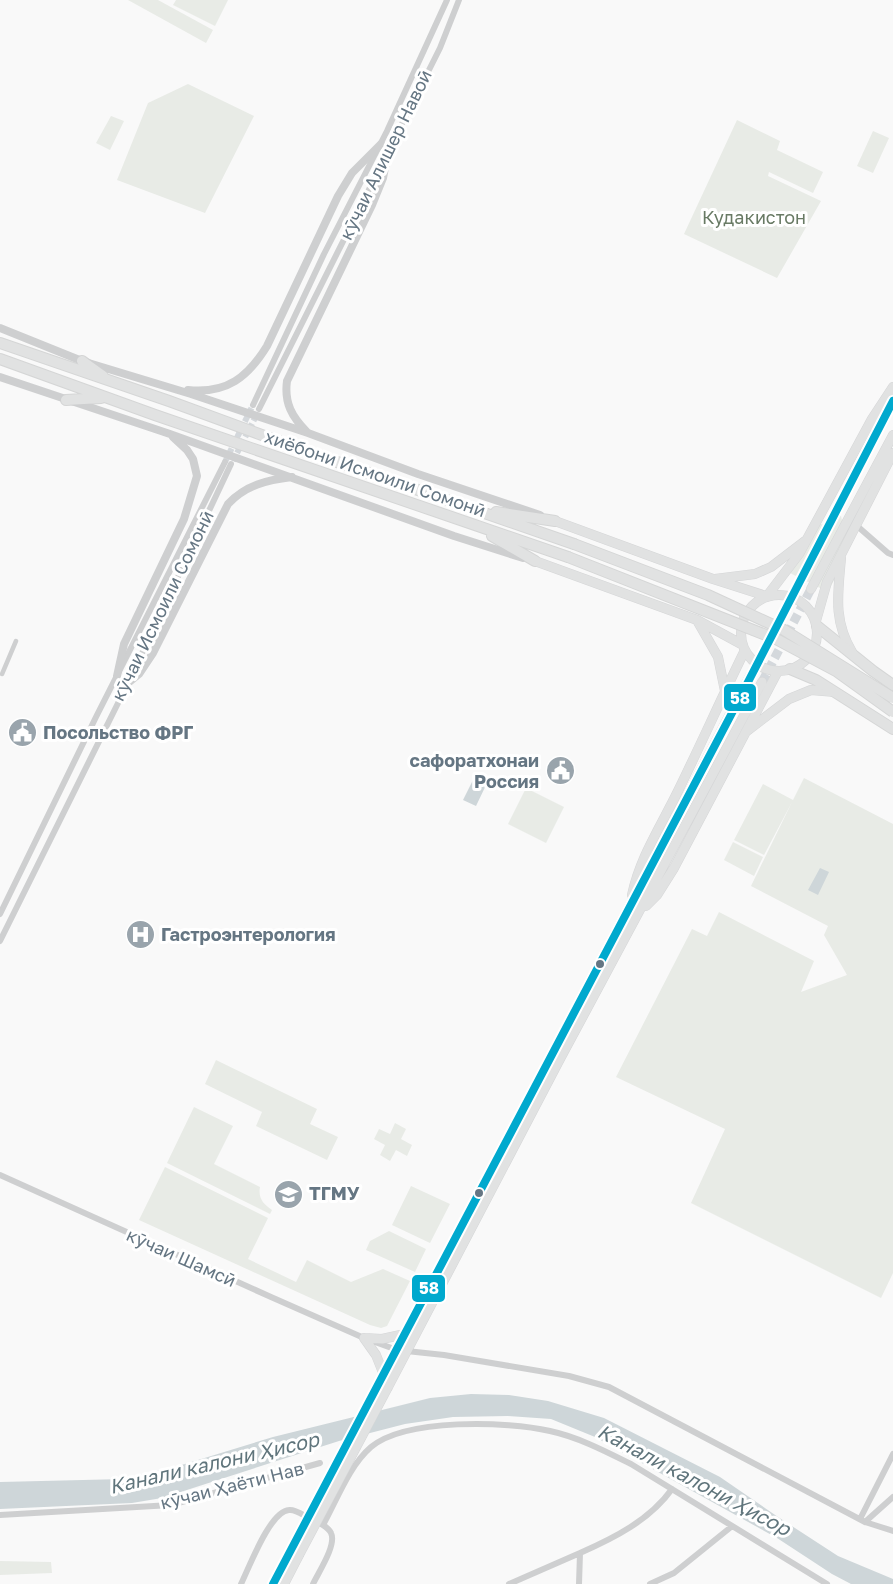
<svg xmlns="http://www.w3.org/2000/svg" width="893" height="1584" viewBox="0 0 893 1584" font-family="'Golos Text',sans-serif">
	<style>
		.green { fill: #e8ebe6 }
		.water { fill: #ced6d9 }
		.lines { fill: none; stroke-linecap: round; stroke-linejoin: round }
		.minor-tunnel { stroke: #d4d8dc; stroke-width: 6; stroke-dasharray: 6 3; stroke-linecap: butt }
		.secondary-tunnel { stroke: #d4d8dc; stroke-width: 9; stroke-dasharray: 9 4.5; stroke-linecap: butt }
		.secondary-casing { stroke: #d5d6d7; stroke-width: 10 }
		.trunk-casing { stroke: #d5d6d6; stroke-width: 12 }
		.pedestrian { stroke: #cecfd0; stroke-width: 4.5 }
		.minor { stroke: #cecfd0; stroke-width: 6 }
		.tertiary { stroke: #cecfd0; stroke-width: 8 }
		.secondary { stroke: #e1e2e2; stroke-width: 9 }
		.trunk { stroke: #e1e2e2; stroke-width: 10 }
		.secondary-bridge-casing { stroke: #d5d6d7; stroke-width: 10; stroke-linecap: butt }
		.trunk-bridge-casing { stroke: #d5d6d6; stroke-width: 12; stroke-linecap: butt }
		.secondary-bridge { stroke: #e1e2e2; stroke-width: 9 }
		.trunk-bridge { stroke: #e1e2e2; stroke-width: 10 }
		.bus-1-casing { stroke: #fff; stroke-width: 12 }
		.bus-1 { stroke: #00a9ce; stroke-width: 8 }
		.bus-dot { fill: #657683; stroke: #fff; stroke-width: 2 }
		.labels { text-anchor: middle; stroke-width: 6; stroke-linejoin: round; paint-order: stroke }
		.street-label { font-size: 18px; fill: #657683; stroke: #fff }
		.park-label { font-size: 18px; fill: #687a64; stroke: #fff }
		.poi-label { font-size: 18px; font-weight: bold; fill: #657683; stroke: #fff; text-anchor: start }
		.water-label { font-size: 20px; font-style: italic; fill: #60757c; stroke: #fff }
		.line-badge { stroke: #fff; stroke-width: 2 }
		.badge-label { font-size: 16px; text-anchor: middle; font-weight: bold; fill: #fff }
	</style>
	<rect width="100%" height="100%" fill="#f9f9f9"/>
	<path class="green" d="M128,0H158L213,30L206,43Z
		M176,0H228L215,26L173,5Z
		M188,84L254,116L205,213L117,180L148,103Z
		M111,116L124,121L110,150L96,143Z
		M737,120L780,141L777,150L823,172L813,193L769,172L768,176L821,201L777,278L684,234Z
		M873,131L889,138L873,173L857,166Z
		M831,513L841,516C850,554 846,559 828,592L786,571L812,525L824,524Z
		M804,778L893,824V1273L881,1298L691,1203L725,1129L616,1077L692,929L707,936L719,912L814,961L801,992L847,975L824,935L828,926L751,886L792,802L764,855L734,840L763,784L793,800Z
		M526,788L564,807L546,843L508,824Z
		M733,842L763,857L754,876L724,860Z
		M216,1060L317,1109L310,1124L338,1137L327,1160L256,1126L262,1112L205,1084Z
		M194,1107L233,1126L214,1164L260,1187C258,1198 263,1204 272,1210L270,1214L167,1163Z
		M395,1123L406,1129L401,1139L412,1145L407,1156L396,1150L390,1161L380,1155L385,1145L374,1139L379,1129L390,1134Z
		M165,1167L268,1218L248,1259L296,1282L307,1260L351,1282L383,1269L410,1281L387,1326L381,1328L370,1325L139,1220Z
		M411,1186L450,1204L430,1243L392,1225Z
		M389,1231L426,1249L415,1272L366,1250L370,1241Z
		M0,1561L51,1562L52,1573L0,1575Z"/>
	<path class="water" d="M476,774L488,781L476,806L463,800Z
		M820,868L829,872L818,895L808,890Z
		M471,1394L509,1395L548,1401L604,1418L720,1477L778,1517L838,1556L893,1579V1584H851L832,1574L777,1538L595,1437L551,1419L508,1416L453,1417L405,1424L339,1441L162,1498L132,1503L0,1509V1482L124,1479L185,1464L273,1437L394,1407L430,1398Z"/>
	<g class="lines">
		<path class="minor-tunnel" d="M233,461L257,414
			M225,462L253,405"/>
		<path class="secondary-tunnel" d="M750,676L800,583
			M762,682L811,589"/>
		<defs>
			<path id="secondary" d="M555,521L713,579L766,596
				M841,558C838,594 833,620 852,652
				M535,561L697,620L743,645
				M715,579L755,574L771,567L805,541
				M800,583L893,401
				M811,589L893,435
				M741 633a38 38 0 1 1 76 0a38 38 0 1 1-76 0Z
				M767,596L799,554L872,419L893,387
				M816,621L827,582L893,453
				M698,622L718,657L725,691
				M747,731L789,699L811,690L835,692
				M632,895C640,857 661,826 678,791C701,744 722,697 745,650
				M646,906L657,895L674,868L778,671
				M364,1338L376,1355L384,1375
				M364,1338L382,1339L405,1334
				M380,1382L750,676
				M388,1387L560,1059L762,682
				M273,1584L292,1550
				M284,1584L299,1555"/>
			<path id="trunk" d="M0,343L169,401L314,454L574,544
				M0,359L155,415L568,557
				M82,361L103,376
				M66,400L101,398
				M496,512L555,521
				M492,536L535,561
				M817,626L873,671L893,685
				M790,669L816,680L893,729"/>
		</defs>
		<use href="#secondary" class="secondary-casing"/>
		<use href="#trunk" class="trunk-casing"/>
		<path class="pedestrian" d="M2,674L16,641"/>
		<path class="minor" d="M253,405L324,254L387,131L447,0
			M259,409L440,48L459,0
			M856,525L888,553L893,555
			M0,914L96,717L225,462
			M0,941L128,683L231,464
			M0,1175L271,1297L364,1338L397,1350L444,1355L569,1376L609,1387L865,1522L893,1531
			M0,1515L171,1505L320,1463
			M860,1519L893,1454
			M865,1522L893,1497
			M323,1525C337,1500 349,1466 371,1447C406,1418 507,1421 550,1431C578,1437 605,1451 631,1464L827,1584
			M580,1553C614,1538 650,1520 672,1489
			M241,1584C249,1568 270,1511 289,1510C296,1509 304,1516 311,1519
			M313,1584C318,1573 337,1545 331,1533C329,1528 324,1526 320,1523
			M509,1584L580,1553L579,1584
			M650,1584L674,1573L731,1527"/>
		<path class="tertiary" d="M0,328L82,361L191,394L308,433L418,474L540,515
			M0,377L170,434L454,536L523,558
			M188,390C227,394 248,377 267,346L338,196L352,173L381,144
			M307,432C292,417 284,403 287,381L372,205L383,178L389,147
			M117,676L124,644L184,519L197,476L193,459L187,450L173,437
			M128,683L139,674L153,653L228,504C246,485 267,480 292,477"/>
		<use href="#secondary" class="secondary"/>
		<use href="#trunk" class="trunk"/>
		<defs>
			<path id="secondary-bridge" d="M292,1550L380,1382
				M299,1555L388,1387"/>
			<path id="trunk-bridge" d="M574,544L708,595L784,630L893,698
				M568,557L776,639L836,671L893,712"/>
		</defs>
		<use href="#secondary-bridge" class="secondary-bridge-casing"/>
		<use href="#trunk-bridge" class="trunk-bridge-casing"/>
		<use href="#secondary-bridge" class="secondary-bridge"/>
		<use href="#trunk-bridge" class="trunk-bridge"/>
		<defs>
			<path id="bus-1" d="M273,1584L732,713L893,401"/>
		</defs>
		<use href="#bus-1" class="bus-1-casing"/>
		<use href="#bus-1" class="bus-1"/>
	</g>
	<defs>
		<symbol id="civic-disc" viewBox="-11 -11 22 22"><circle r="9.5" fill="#99a4ac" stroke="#fff"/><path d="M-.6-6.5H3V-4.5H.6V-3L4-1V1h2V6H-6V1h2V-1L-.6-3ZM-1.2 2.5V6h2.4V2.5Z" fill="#fff"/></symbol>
		<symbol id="hospital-disc" viewBox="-11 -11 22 22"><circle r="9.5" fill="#99a4ac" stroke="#fff"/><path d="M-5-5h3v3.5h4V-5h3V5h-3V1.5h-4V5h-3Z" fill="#fff"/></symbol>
		<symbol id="university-disc" viewBox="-11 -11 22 22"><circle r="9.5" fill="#99a4ac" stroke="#fff"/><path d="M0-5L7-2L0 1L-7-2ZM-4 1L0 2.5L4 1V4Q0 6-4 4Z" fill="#fff"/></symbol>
	</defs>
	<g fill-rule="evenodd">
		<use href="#civic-disc" x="6" y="716" width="33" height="33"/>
		<use href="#civic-disc" x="544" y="754" width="33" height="33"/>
		<use href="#hospital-disc" x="124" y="918" width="33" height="33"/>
		<use href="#university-disc" x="272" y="1178" width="33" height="33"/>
	</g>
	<g class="bus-dot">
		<circle cx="600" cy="964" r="5"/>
		<circle cx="479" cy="1193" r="5"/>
	</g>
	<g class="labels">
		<g class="street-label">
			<text transform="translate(386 155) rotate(-64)" y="6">кӯчаи Алишер Навоӣ</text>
			<text transform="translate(375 474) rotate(19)" y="6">хиёбони Исмоили Сомонӣ</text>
			<text transform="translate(163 606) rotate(-64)" y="6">кӯчаи Исмоили Сомонӣ</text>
			<text transform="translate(181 1258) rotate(24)" y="6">кӯчаи Шамсӣ</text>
			<text transform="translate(232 1486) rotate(-14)" y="6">кӯчаи Ҳаёти Нав</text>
		</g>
		<g class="park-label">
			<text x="754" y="224">Кудакистон</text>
		</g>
		<g class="poi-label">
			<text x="43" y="739">Посольство ФРГ</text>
			<text x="539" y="767" text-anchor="end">сафоратхонаи<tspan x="539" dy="21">Россия</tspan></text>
			<text x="161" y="941">Гастроэнтерология</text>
			<text x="309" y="1200">ТГМУ</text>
		</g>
		<g class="water-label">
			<text transform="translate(214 1463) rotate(-13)" y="7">Канали калони Ҳисор</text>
			<text transform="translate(694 1480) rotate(28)" y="7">Канали калони Ҳисор</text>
		</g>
	</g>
	<g class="line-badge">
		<rect x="723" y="683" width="34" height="29" rx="6" fill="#00a9ce"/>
		<rect x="411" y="1274" width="35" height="29" rx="6" fill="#00a9ce"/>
	</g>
	<g class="badge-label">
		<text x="740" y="704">58</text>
		<text x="429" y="1294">58</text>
	</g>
</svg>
